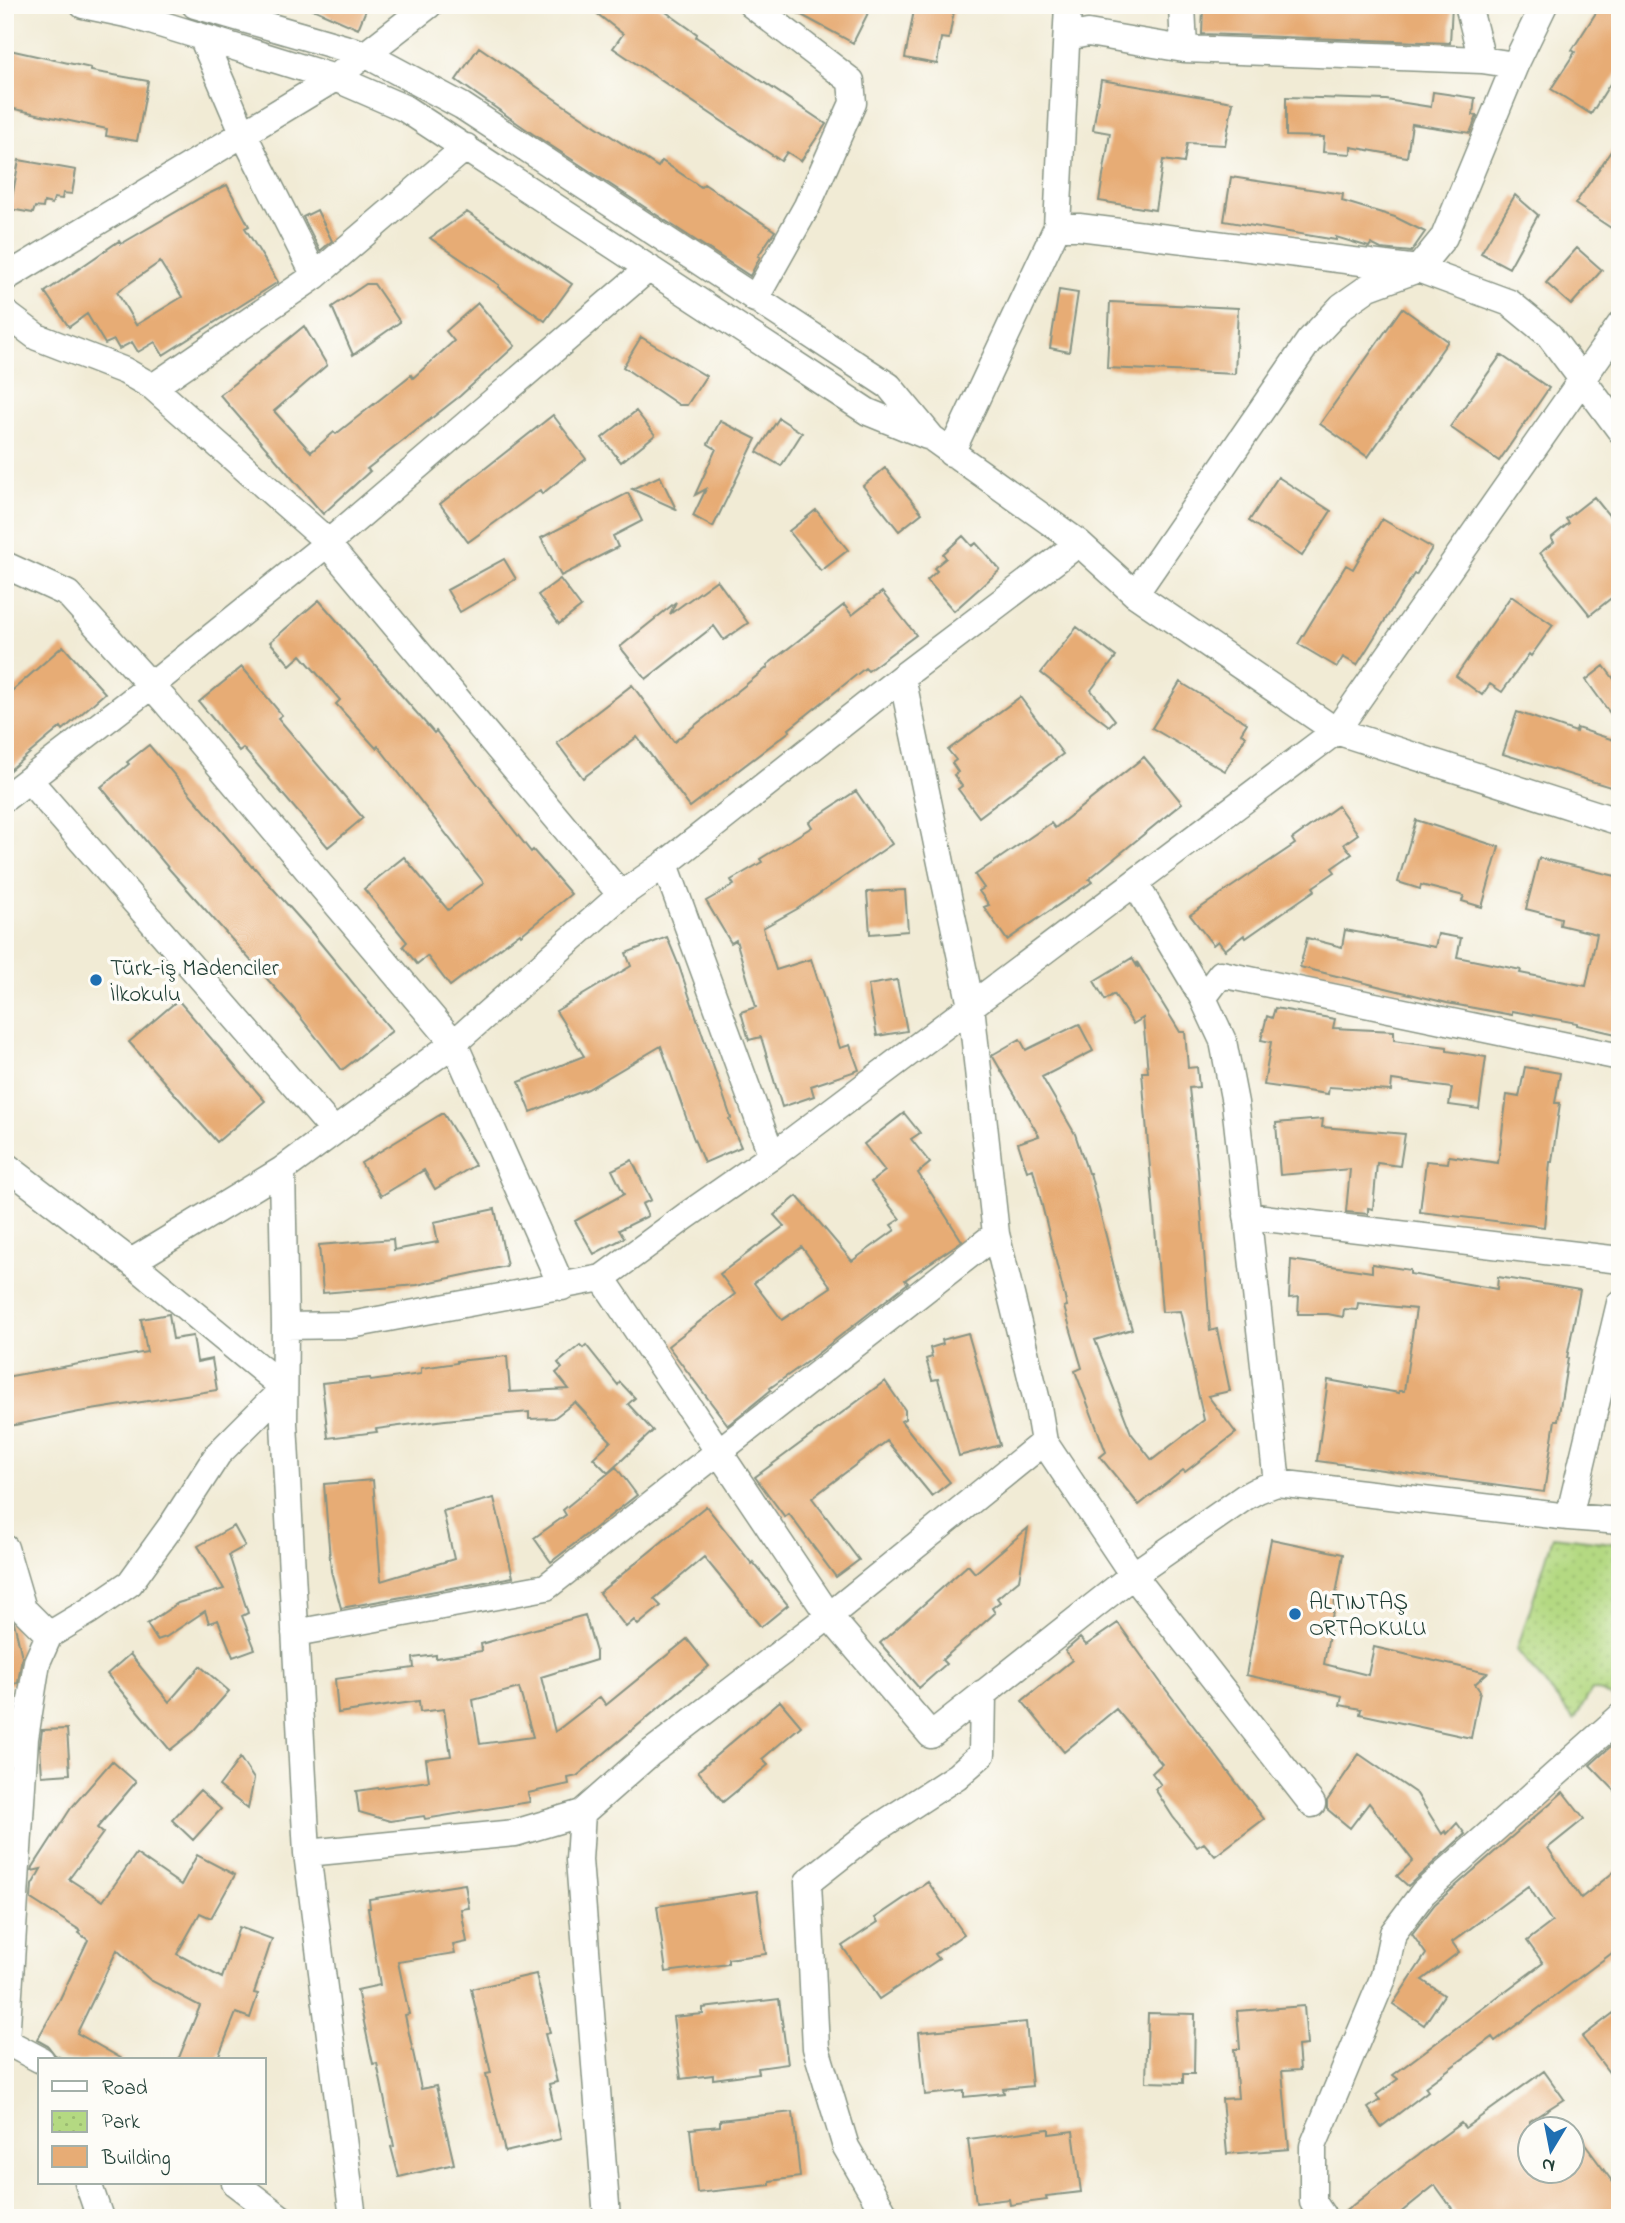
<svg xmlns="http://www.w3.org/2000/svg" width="1625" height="2223" viewBox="0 0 1625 2223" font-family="'Indie Flower',sans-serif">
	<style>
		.park { fill: url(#park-dots); stroke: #6a8b5b; stroke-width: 2 }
		.building { fill: #e7ac75; fill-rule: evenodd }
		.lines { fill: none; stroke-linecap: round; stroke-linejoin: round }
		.street-casing { stroke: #889484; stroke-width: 29 }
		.street { stroke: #fff; stroke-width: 26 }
		.poi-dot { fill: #1f6fb2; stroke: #fdfcf7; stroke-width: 2.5 }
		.labels { text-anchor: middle; stroke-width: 7; stroke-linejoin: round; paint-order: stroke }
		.poi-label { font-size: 23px; fill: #1f3d34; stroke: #fdfcf7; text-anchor: start }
	</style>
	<defs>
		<pattern id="park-dots" width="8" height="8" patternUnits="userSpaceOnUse" patternTransform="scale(1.75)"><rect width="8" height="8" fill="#b4d982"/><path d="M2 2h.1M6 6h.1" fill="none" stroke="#9abb71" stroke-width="1.8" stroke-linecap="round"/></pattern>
	</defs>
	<rect width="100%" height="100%" fill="#fdfcf7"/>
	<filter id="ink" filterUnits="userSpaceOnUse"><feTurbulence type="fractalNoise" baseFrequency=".0143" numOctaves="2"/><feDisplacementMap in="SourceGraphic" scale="14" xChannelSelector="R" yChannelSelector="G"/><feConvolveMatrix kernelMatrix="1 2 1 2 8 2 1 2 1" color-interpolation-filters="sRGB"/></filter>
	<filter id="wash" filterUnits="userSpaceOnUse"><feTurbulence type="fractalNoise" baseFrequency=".00686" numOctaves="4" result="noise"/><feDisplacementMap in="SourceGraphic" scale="28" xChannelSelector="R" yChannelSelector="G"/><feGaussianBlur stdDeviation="1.57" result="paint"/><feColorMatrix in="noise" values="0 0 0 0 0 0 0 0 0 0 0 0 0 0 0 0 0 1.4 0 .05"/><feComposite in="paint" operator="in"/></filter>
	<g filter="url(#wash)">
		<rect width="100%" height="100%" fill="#f1ebd5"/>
		<path class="park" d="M1553,1536L1620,1544V1693L1614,1699L1602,1692L1592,1690L1574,1720L1517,1650Z"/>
		<g id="blocks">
			<path class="building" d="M304,5H368L358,29Z
				M586,5H656L697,34L696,37L826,124L801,161L787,152L781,161L613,48L623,34Z
				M783,5H872L853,43Z
				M915,5H955L949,39L941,38L937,64L905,58Z
				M1332,5H1452L1450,43L1202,34L1203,8H1269L1331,12Z
				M1601,5H1620V68L1591,114L1551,89L1575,52L1572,50Z
				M479,47L559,102L658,167L662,161L701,187L704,184L775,231L758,256L760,257L750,276L533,134L456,80Z
				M5,49L91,68V71L148,81L137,141L106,136L107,129L5,107Z
				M1101,80L1233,102L1225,145L1187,143L1184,163L1163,160L1155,210L1099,201L1110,133L1093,130Z
				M1433,92L1475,98L1473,115L1477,116L1470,133L1412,124L1407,157L1351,147V154L1323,152L1324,137L1286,136V97L1386,100L1431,107Z
				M1620,138V234L1575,204Z
				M19,160L76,170L72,194L63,193L62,199L54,198L52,204L44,202L43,208L35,207L33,213L10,209Z
				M1231,177L1343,194L1342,201L1395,217L1425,232L1411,252L1381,249L1371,244L1369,247L1336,237V240L1224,221Z
				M227,185L249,226L245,228L278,282L163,355L155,342L138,352L132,342L119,349L114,340L105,344L87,314L69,327L45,292L119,241L121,244L200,198ZM160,262L182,297L136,325L117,292Z
				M1515,195L1538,215L1509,268L1481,253Z
				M317,210L332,241L320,251L303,217Z
				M467,212L572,284L545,321L498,287L499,285L430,238Z
				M1577,248L1602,270L1571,305L1546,283Z
				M366,284H374L400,322L353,355L332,307Z
				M1059,290L1078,293L1069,352L1050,348Z
				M1110,302L1238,308L1235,374L1107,368Z
				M478,303L515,346L460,396L367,469L370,471L323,514L220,395L304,326L327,365L274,411L311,452L334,432L336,434L411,375L413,378L454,341L446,331Z
				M1402,308L1448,341L1368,457L1320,424Z
				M641,337L706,376L687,405H679L623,367Z
				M1501,355L1549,388L1499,461L1450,427Z
				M636,411L655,435L621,462L602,438Z
				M553,415L586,459L542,494L540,490L468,542L440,504Z
				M779,418L802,433L781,466L757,452Z
				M720,421L756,439L713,527L693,516L706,489L695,495L716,449L708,444Z
				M885,468L922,513L899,531L863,486Z
				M660,476L676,509L632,489Z
				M1278,477L1331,511L1302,556L1249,521Z
				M628,493L642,521L613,536L618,547L561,576L541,538Z
				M1594,497L1620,529V591L1590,615L1540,553L1554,542L1551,538L1569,523L1566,519Z
				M816,510L848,550L821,571L789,531Z
				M1382,519L1432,548L1416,575L1414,574L1357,665L1343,657L1337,667L1298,644L1346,565L1353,569Z
				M963,536L972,546L976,543L1000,570L954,611L927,580L937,571L934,568L946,558L943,554Z
				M504,559L516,579L460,612L447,590Z
				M560,579L581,607L559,624L538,595Z
				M717,580L748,623L724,640L714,626L646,679L620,647L676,602L670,614Z
				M882,592L916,635L868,671L865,668L789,729L790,731L690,807L637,737L583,778L557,743L632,685L674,742L768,667L767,665L844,605L852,615Z
				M1511,596L1553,625L1531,656L1529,654L1502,692L1490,684L1482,695L1456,676Z
				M319,600L434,733L436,731L531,852L533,850L571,894L521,935L520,933L450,986L427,956L417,964L403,946L407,942L364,889L404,857L448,910L484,883L378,746L376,748L336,704L340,700L301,655L290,665L270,642Z
				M1077,627L1116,657L1091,690L1115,720L1109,726L1041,673Z
				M63,646L105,693L63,730L61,727L5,774V697Z
				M1604,666L1620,687V727L1586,680Z
				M242,667L282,715L278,718L363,818L328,847L243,748L239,751L199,702Z
				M1180,682L1247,723L1241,733L1246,736L1225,771L1152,728Z
				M1020,697L1063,754L979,817L958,789L962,786L954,775L958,772L952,763L956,760L948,750Z
				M1517,712L1576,732L1577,728L1620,742V790L1503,754Z
				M149,745L252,867L253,866L308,928L392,1031L342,1070L293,1008L170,870L101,787L129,764L127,762Z
				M1144,757L1182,803L1089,879L1092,882L1007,940L984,907L989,905L979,891L984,888L975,875L1051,823L1055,828Z
				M856,791L892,844L797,909L763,928L776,970L811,959L840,1048L850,1045L859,1070L811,1086L814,1096L782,1107L761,1037L749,1040L741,1012L756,1007L736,940L731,943L706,901L734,885L731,880L762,862L760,859L812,827L809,822Z
				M1338,806L1358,834L1344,844L1352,854L1332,868L1335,872L1313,887L1315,890L1246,938L1244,935L1225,950L1218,941L1213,945L1190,915L1295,844L1292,839Z
				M1416,820L1499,847L1482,907L1462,901L1464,896L1421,885L1420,889L1398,882Z
				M1539,858L1620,877V1035L1577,1025V1023L1512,1011V1015L1447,1003L1300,967L1307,938L1342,947L1345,930L1435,947L1438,934L1461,938L1457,957L1521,970L1520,973L1586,986L1597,934L1560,925L1561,918L1526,909Z
				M905,890L908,931L870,934L867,892Z
				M667,937L679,966L731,1118L729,1119L741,1147L704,1163L693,1137L661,1046L588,1089L531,1112L519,1082L584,1056L556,1011L631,966L626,953Z
				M1132,958L1138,968L1137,962L1180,1032H1185L1188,1068L1197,1067L1199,1087L1189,1088L1198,1171L1210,1331L1217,1329L1230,1391L1208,1396L1236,1433L1185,1472L1183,1470L1139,1505L1100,1457L1106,1452L1075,1371L1082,1368L1064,1307L1067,1306L1033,1169L1027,1171L1018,1143L1039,1136L992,1055L1020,1039L1026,1050L1079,1024L1093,1051L1042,1077L1075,1134L1088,1173H1090L1120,1291L1132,1329L1095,1340L1131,1433L1152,1460L1204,1420L1180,1311L1162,1312L1142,1072H1148L1143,1018L1133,1024L1114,994L1105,1000L1094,981Z
				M897,980L907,1031L877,1036L868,985Z
				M178,1000L265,1101L217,1142L129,1042Z
				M1275,1008L1335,1019L1333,1028L1394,1031V1040L1447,1047V1051L1486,1057L1479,1109L1449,1105L1452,1088L1392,1080L1391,1091L1329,1087L1328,1094L1264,1085L1271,1042L1261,1040L1267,1016L1272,1018Z
				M1525,1067L1560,1073L1555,1103H1560L1552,1162H1550L1544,1227L1420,1212L1426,1161L1448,1163L1449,1156L1498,1163L1507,1095L1519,1097Z
				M443,1113L475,1165L435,1189L424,1170L381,1196L361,1163Z
				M904,1113L920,1133L911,1139L930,1163L918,1173L962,1241L905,1280L908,1283L808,1361L770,1388L771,1390L728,1425L668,1346L735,1294L720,1274L784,1226L774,1215L797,1196L852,1261L895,1230L891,1225L900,1219L871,1182L885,1171L864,1144ZM802,1247L831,1287L782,1320L754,1283Z
				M1323,1119L1322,1127L1405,1134L1400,1166L1377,1163L1373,1209L1368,1208V1214L1346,1212L1350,1169L1280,1175L1276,1123Z
				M632,1160L651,1200L642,1204L648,1216L619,1230L624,1238L594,1254L575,1221L624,1194L612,1170Z
				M495,1209L507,1266L417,1285L323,1293L319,1245L393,1239L394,1250L438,1242L434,1222Z
				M1291,1260L1372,1272V1264L1410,1270V1274L1497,1289L1498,1277L1580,1290L1567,1358H1568L1558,1420H1555L1544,1492L1317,1461L1328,1380L1399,1393V1391H1404L1416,1309L1358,1303L1357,1310L1344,1309L1343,1317L1328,1314H1298L1299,1297L1289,1298Z
				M169,1314L173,1339L193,1336L197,1362L212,1359L217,1390L79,1412L5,1427V1377L147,1352L141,1319Z
				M968,1333L1000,1445L959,1456L938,1379L932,1380L926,1359L932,1357L930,1348L943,1344L942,1340Z
				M580,1345L583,1348L586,1345L618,1385L620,1382L635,1398L628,1404L653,1431L608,1473L593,1458L611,1441L575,1402L554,1418L529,1419V1412L445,1420L376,1429L377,1432L328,1438L322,1383L370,1378L371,1381L421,1374V1368L457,1363V1361L507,1356L510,1392L569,1389L556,1373L562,1368L558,1363Z
				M885,1381L905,1410V1419L901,1421L950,1482L932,1496L887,1441L812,1498L859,1560L836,1577L789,1514L785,1517L755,1477Z
				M616,1467L637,1495L551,1562L534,1538L566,1515L563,1510Z
				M373,1480L381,1581L454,1559L443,1511L494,1498L513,1577L341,1608L331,1571L324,1484Z
				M706,1506L752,1564L753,1562L788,1605L761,1627L704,1557L654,1599L661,1606L638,1625L634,1620L626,1627L599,1593Z
				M234,1526L245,1546L229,1555L248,1613L242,1616L255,1649L233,1657L218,1620L209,1623L205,1611L166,1637L157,1640L147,1624L178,1603L224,1589L198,1546Z
				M1028,1528L1019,1580L997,1598L1000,1602L992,1608L995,1613L942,1660L946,1664L919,1688L880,1643L968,1565L975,1573Z
				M1271,1539L1343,1554L1324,1664L1368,1675L1374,1647L1487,1673L1475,1684L1480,1691L1471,1738L1360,1714L1361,1709L1340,1705L1342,1696L1246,1675Z
				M585,1615L596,1652V1660L541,1677L555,1732L600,1697L606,1705L687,1639L709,1666L577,1776L568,1778L569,1784L528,1793L530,1802L425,1819L424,1816L390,1821L359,1812L356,1791L429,1781L426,1759L451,1756L444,1709L420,1712L419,1701L338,1713L335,1679L414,1668L413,1658L436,1655V1658L482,1651L481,1644ZM519,1688L533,1737L480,1744L473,1700Z
				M14,1622L22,1657L18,1683L5,1686V1623Z
				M1118,1623L1161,1683L1264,1819L1215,1856L1204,1843L1197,1847L1173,1817L1155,1789L1161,1785L1152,1773L1162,1764L1116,1709L1064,1752L1022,1701L1072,1660L1065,1651L1080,1638L1086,1645Z
				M130,1654L169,1702L200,1666L229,1691L194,1731L170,1750L107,1674Z
				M780,1701L801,1726L762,1759L768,1765L723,1802L698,1771Z
				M67,1729L70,1774L42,1776L40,1745L42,1730Z
				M1620,1738V1796L1590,1765Z
				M1359,1754L1417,1794L1442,1834L1445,1831L1447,1834L1457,1823L1465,1834L1408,1886L1397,1876L1413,1861L1369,1803L1350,1828L1327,1809V1801Z
				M240,1758L254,1779L248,1809L219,1786Z
				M112,1761L136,1782L97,1828L103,1833L69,1879L103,1901L136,1854L181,1885L197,1855L235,1875L211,1918L200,1913L177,1954L222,1978L239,1927L272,1939L254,1993L258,1994L250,2018L236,2013L217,2060H178L200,2006L150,1980L117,1950L77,2033L124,2060H65L55,2055L48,2046L37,2040L59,2001L88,1940L79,1933L81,1931L31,1899L32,1885L41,1869L32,1871L33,1867L71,1808Z
				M200,1790L221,1809L193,1840L172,1820Z
				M1563,1792L1584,1819L1548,1848L1581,1898L1620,1867V1947L1495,2041L1492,2037L1425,2087L1428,2091L1381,2127L1368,2108L1380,2100L1376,2095L1398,2079L1393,2075L1543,1963L1527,1941L1552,1922L1528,1886L1452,1942L1459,1952L1422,1980L1444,1995L1424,2025L1393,2004L1426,1954L1412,1934L1435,1904Z
				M928,1882L964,1934L935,1954L939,1959L879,1999L842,1946L878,1922L875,1918Z
				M465,1884L469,1908L461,1909L467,1942L453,1945L455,1953L398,1962L409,2014L405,2015L421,2089L436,2086L454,2164L399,2177L391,2147L394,2146L377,2063L373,2064L357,1990L380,1985L368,1908H370L369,1899Z
				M757,1891L766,1954L728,1959V1964L666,1972L657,1906Z
				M536,1974L550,2033L545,2034L557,2082L549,2084L561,2139L505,2152L486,2074L491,2073L471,1989Z
				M779,1999L788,2064L758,2068L759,2073L713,2079V2075L681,2079L673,2017L703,2014V2008Z
				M1304,2006L1307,2045L1298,2046L1300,2070L1282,2071L1289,2149L1227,2154L1222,2099L1238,2098L1234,2049H1240L1237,2011Z
				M1620,2008V2087L1582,2037Z
				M1148,2013L1195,2014L1194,2074H1183V2083L1146,2082Z
				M1026,2022L1032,2086L1003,2089L1004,2093L964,2097V2091L925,2095L919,2032Z
				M1544,2071L1564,2099L1530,2121V2171H1572V2127L1620,2192V2218H1459L1435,2185L1394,2218H1340L1339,2216L1407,2163L1461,2123L1465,2128Z
				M793,2112L800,2177L770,2181V2185L697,2193L690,2129L720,2126V2120Z
				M1049,2129V2134L1073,2131L1081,2192L1046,2196L1047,2200L1010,2205L1009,2199L976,2203L968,2139Z"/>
		</g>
	</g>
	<g filter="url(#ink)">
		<use href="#blocks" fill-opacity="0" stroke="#889484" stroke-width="2"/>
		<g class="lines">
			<defs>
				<path id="street" d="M83,5L131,15L335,78L404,108L868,412L927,436
					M195,5L365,54L462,106L889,386L932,438L1079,543L1135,594L1336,731L1620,822
					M752,5L851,81L853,103L807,206L755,299
					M1182,5L1184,49
					M1468,5L1482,60
					M202,37L244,135L315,276
					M1067,37L1088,33L1184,49L1482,60L1515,65
					M1057,227H1079L1418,269L1510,303L1549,335L1620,430
					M5,278L335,78L429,5
					M5,313L37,337L125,371L153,387L318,533L621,895
					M153,387L315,276L466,147
					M951,453L1057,227L1068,5
					M5,565L68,594L165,701L454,1043L562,1287
					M1135,594L1309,341L1342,306L1369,287L1418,269L1444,237L1515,65L1544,5
					M29,780L334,1131
					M5,798L152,685L328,543L649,268
					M665,864L772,1156
					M1135,883L1203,998L1223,1041L1235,1103L1277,1483
					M1203,998L1221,974L1620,1057
					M5,1165L131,1262L284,1388L218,1454L174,1522L130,1583L89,1611L49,1635L37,1662L25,1738L6,2041
					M282,1170L285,1326L284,1423L307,1853L353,2218
					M1247,1216L1620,1260
					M131,1262L282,1170L454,1043L621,895L665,864L902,677L1079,543
					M602,1278L829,1616L931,1735L1133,1575L1044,1442L1037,1401L996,1234L971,1006L902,677
					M285,1326L351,1325L602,1278L686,1216L772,1156L1336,731L1620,325
					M1569,1517L1620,1303
					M5,1548L23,1609L49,1635
					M295,1633L546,1587L996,1234
					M1312,1804L1133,1575L1245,1497L1258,1490L1277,1483L1569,1517L1620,1521
					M307,1853L515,1833L582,1813
					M5,2041L41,2060
					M88,2183L100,2218
					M235,2183L281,2218
					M607,2218L579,1860L582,1813L649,1754L829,1616L1044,1442
					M887,2218L846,2147L816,2048L808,1882L874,1830L957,1776L982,1754L983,1693
					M1324,2218L1313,2202V2146L1384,1976L1393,1933L1423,1893L1620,1717"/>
			</defs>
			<use href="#street" class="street-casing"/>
			<use href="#street" class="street"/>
		</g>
	</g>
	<g class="poi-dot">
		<circle cx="96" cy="980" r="7"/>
		<circle cx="1295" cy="1614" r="7"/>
	</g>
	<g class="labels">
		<g class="poi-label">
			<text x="110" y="975">Türk-iş Madenciler<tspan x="110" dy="26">İlkokulu</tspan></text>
			<text x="1309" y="1609">ALTINTAŞ<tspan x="1309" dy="26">ORTAOKULU</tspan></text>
		</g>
	</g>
	<rect width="1625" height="2223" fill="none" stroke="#fdfcf7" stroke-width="28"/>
	<rect x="38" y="2058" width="228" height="126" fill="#fdfcf7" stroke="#a4b0a9" stroke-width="2"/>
	<rect x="52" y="2081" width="35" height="10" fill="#ffffff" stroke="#a4b0a9" stroke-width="2"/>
	<text x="102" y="2094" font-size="21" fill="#1f3d34">Road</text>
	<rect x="52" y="2111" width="35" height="21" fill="url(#park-dots)" stroke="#a4b0a9" stroke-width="2"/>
	<text x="102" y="2128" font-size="21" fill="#1f3d34">Park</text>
	<rect x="52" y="2146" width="35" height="21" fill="#e7ac75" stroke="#a4b0a9" stroke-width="2"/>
	<text x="102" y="2164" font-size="21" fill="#1f3d34">Building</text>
	<g transform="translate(1551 2150) rotate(190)"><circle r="33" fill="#fdfcf7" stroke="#a4b0a9" stroke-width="2"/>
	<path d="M0-5L12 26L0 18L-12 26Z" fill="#1f6fb2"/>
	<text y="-10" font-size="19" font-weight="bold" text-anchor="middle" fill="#1f3d34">N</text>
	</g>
</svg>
